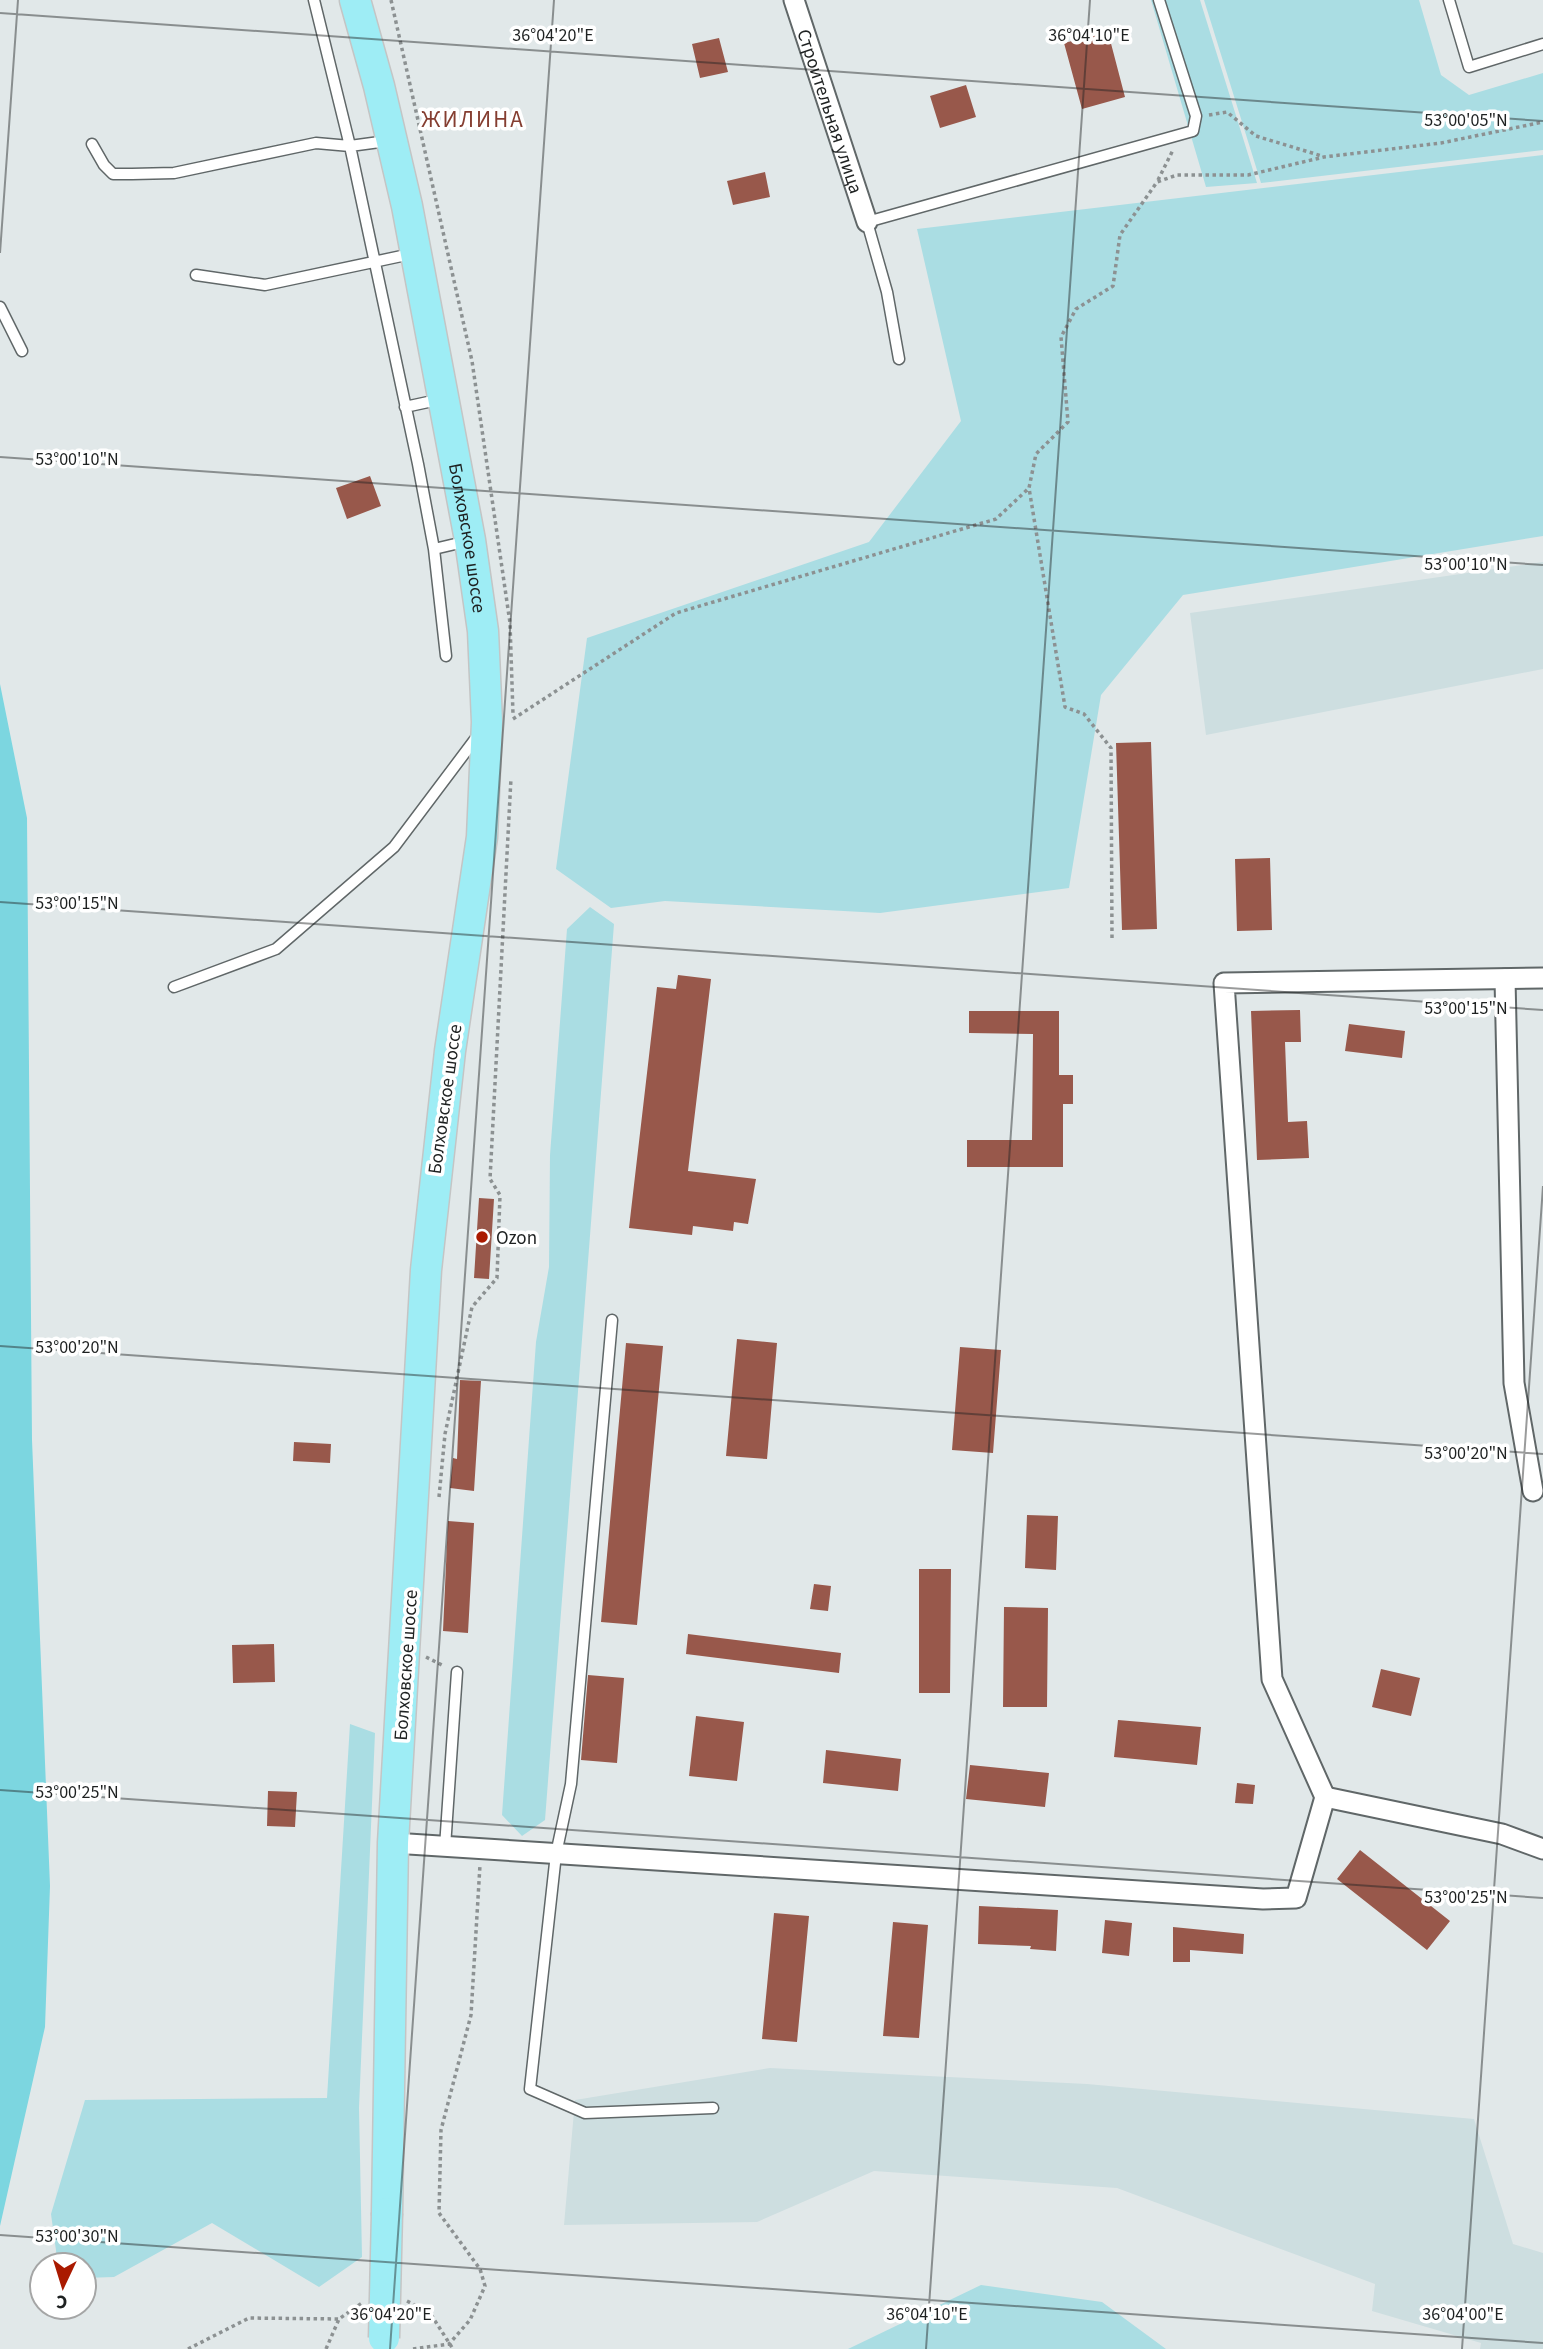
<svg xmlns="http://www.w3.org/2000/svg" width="1543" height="2349" viewBox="0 0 1543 2349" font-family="'Source Sans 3',sans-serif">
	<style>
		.built { fill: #cddee0 }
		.green { fill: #aadde3 }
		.water { fill: #7cd6e0 }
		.building { fill: #98584b }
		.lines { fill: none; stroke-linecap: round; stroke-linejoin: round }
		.service-casing { stroke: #606768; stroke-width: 13 }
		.minor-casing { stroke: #606768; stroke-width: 23 }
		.primary-casing { stroke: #c4c5c5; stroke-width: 33 }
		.path { stroke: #8c9192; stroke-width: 3.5; stroke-dasharray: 3.5 3.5; stroke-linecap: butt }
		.service { stroke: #fff; stroke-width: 10 }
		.minor { stroke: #fff; stroke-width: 19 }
		.primary { stroke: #9eedf5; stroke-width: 30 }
		.primary-bridge-casing { stroke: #c4c5c5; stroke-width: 33; stroke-linecap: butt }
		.primary-bridge { stroke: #9eedf5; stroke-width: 30 }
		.ticks { fill: none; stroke: #1e2121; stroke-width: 2; stroke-opacity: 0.45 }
		.poi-dot { fill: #aa1a00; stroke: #fff; stroke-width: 2.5 }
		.labels { text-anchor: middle; stroke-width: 7; stroke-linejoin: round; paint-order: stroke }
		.street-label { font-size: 19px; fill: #1e2121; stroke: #fff }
		.poi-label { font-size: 19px; fill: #1e2121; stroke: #fff; text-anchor: start }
		.quarter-label { font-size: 23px; letter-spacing: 2px; fill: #853e31; stroke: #fff }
		.ticks-label { font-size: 18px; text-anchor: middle; fill: #1e2121; stroke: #fff; stroke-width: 7; stroke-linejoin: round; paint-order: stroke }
	</style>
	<rect width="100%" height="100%" fill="#e1e8e9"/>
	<path class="built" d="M1543,562V669L1206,735L1190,613Z
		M770,2068L1087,2084L1474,2119L1513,2244L1543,2253V2349H1480L1481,2343L1372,2311L1375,2284L1117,2188L874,2171L757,2222L564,2225L575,2100Z"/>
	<path class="green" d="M1151,0H1200L1257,183L1206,187Z
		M1204,0H1419L1441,75L1469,95L1543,73V150L1261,183Z
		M1543,155V536L1183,595L1101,695L1069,888L880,913L665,901L611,908L556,869L587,638L869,542L961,421L917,229Z
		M590,907L614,924L545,1820L522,1836L502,1815L536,1342L549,1267L550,1155L567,929Z
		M350,1724L375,1733L359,2108L362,2257L319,2287L212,2223L114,2277L84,2278V2265H58L51,2214L85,2100L327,2098Z
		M981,2285L1102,2302L1166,2349H848Z"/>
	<path class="water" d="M0,684L27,818L32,1440L50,1886L45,2027L0,2226Z"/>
	<path class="building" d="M1108,32L1125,97L1082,109L1064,43Z
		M719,38L728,72L700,78L692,44Z
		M966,85L976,117L940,128L930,96Z
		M765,172L770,197L733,205L727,181Z
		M370,476L381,506L347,519L336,488Z
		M1151,742L1157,929L1122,930L1116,743Z
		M1270,858L1272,930L1237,931L1235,859Z
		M678,975L711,979L688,1171L756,1179L748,1224L734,1222L733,1231L693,1226L692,1235L629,1228L657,987L676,989Z
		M1300,1010L1301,1042H1285L1288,1122L1307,1121L1309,1158L1257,1160L1251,1011Z
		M969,1011H1059V1075H1073V1104H1063V1167H967V1140H1032L1033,1034L969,1033Z
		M1349,1024L1405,1031L1402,1058L1345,1051Z
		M479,1198L494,1199L489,1279L474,1278Z
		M737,1339L777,1343L767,1459L726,1456Z
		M626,1343L663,1346L637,1625L601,1622Z
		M960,1347L1001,1350L993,1453L952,1450Z
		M460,1380L481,1381L474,1491L450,1488L453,1458L457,1459Z
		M294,1442L331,1444L330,1463L293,1461Z
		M1027,1515L1058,1516L1056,1570L1025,1568Z
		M448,1521L474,1523L468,1633L443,1631Z
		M919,1569H951L950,1693H919Z
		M814,1584L831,1586L828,1611L810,1609Z
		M1004,1607L1048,1608L1047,1707H1003Z
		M688,1634L841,1653L839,1673L686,1654Z
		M274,1644L275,1682L233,1683L232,1645Z
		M1381,1669L1420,1678L1411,1716L1372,1707Z
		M588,1675L624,1678L617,1763L581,1760Z
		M696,1716L744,1722L737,1781L689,1776Z
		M1118,1720L1201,1727L1197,1765L1114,1757Z
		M826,1750L901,1759L898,1791L823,1783Z
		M970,1765L1049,1773L1045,1807L966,1799Z
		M1237,1783L1255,1785L1253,1804L1235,1803Z
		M268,1791L297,1792L295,1827L267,1826Z
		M1360,1850L1450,1921L1427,1950L1337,1879Z
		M979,1906L1058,1910L1056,1951L1030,1949L1031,1946L978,1944Z
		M774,1913L809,1916L797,2042L762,2039Z
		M1105,1920L1132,1923L1129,1956L1102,1953Z
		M893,1922L928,1925L919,2038L883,2036Z
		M1173,1927L1244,1934L1243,1954L1190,1950V1962H1173Z"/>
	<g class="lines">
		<defs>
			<path id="service" d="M314,0L350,146L418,464L434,549L446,656
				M1449,0L1469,67L1543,44
				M92,144L104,165L113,174H132L174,173L316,143L350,146L387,141
				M196,275L265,285L411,254
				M0,307L22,351
				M899,359L887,292L867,222L1193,131L1196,116L1159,0
				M405,407L442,399
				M434,549L468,541
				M174,987L276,949L394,847L479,734
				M612,1320L571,1784L556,1854L530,2089L585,2113L713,2108
				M445,1847L457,1672"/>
			<g id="minor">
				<path id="s1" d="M794,0L867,222"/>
				<path d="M1505,979L1514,1383L1533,1491"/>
				<path d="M1325,1797L1502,1834L1543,1849"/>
				<path d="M393,1843L1263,1899L1296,1898L1325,1797L1272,1679L1224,983L1543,978"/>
			</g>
			<g id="primary">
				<path id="s2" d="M355,0L379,86L407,206L470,540L483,631L487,722L482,837L450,1051L426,1270L393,1843L387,2213"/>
			</g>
		</defs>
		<use href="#service" class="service-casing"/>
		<use href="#minor" class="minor-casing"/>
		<use href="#primary" class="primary-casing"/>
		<path class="path" d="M391,0L472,361L510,623L513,714
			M1209,115L1227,112L1256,136L1322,156
			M1158,180L1173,150
			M513,719L676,613L996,519L1029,488
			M1112,938L1111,748L1084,714L1065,707L1029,488L1036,454L1068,422L1061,337L1076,309L1113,286L1120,235L1157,182L1177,175H1248L1324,157L1441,143L1543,122
			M439,1497L445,1434L472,1307L497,1278L500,1195L490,1179L511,778
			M426,1657L444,1666
			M407,2301L430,2313L453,2349
			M188,2349L249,2318L339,2319
			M326,2349L339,2319L362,2303
			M413,2349L449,2344L470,2320L485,2286L480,2269L439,2213L441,2130L471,2015L480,1865"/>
		<use href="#service" class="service"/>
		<use href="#minor" class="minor"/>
		<use href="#primary" class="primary"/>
		<defs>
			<path id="primary-bridge" d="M384,2338L387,2213"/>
		</defs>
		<use href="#primary-bridge" class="primary-bridge-casing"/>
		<use href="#primary-bridge" class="primary-bridge"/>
	</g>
	<path class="ticks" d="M0,13L1543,121M0,253L18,0M0,457L1543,565M0,902L1543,1010M0,1346L1543,1454M0,1790L1543,1898M0,2235L1543,2343M390,2349L554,0M926,2349L1090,0M1462,2349L1543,1186"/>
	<circle class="poi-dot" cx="482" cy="1237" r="7"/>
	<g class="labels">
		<g class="street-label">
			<text dy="7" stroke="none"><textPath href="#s1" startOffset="117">Строительная улица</textPath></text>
			<text dy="7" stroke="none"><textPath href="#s2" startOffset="550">Болховское шоссе</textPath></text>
			<text transform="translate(444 1099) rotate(-82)" y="7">Болховское шоссе</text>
			<text transform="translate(405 1665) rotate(-86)" y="7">Болховское шоссе</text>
		</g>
		<g class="poi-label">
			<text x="496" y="1244">Ozon</text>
		</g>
		<g class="quarter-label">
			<text x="473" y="127">ЖИЛИНА</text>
		</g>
	</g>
	<g class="ticks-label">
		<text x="553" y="41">36°04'20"E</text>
		<text x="1089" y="41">36°04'10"E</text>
		<text x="1466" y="126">53°00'05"N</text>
		<text x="77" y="465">53°00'10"N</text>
		<text x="1466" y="570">53°00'10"N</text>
		<text x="77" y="909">53°00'15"N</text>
		<text x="1466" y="1014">53°00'15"N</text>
		<text x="77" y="1353">53°00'20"N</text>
		<text x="1466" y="1459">53°00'20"N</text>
		<text x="77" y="1798">53°00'25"N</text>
		<text x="1466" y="1903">53°00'25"N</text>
		<text x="77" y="2242">53°00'30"N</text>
		<text x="391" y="2320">36°04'20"E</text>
		<text x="927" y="2320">36°04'10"E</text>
		<text x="1463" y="2320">36°04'00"E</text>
	</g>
	<g transform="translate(63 2286) rotate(184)"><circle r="33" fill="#ffffff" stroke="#a5a6a6" stroke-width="2"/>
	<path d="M0-5L12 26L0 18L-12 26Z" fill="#aa1a00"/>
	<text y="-10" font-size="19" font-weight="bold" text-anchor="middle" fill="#1e2121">С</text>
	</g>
</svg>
